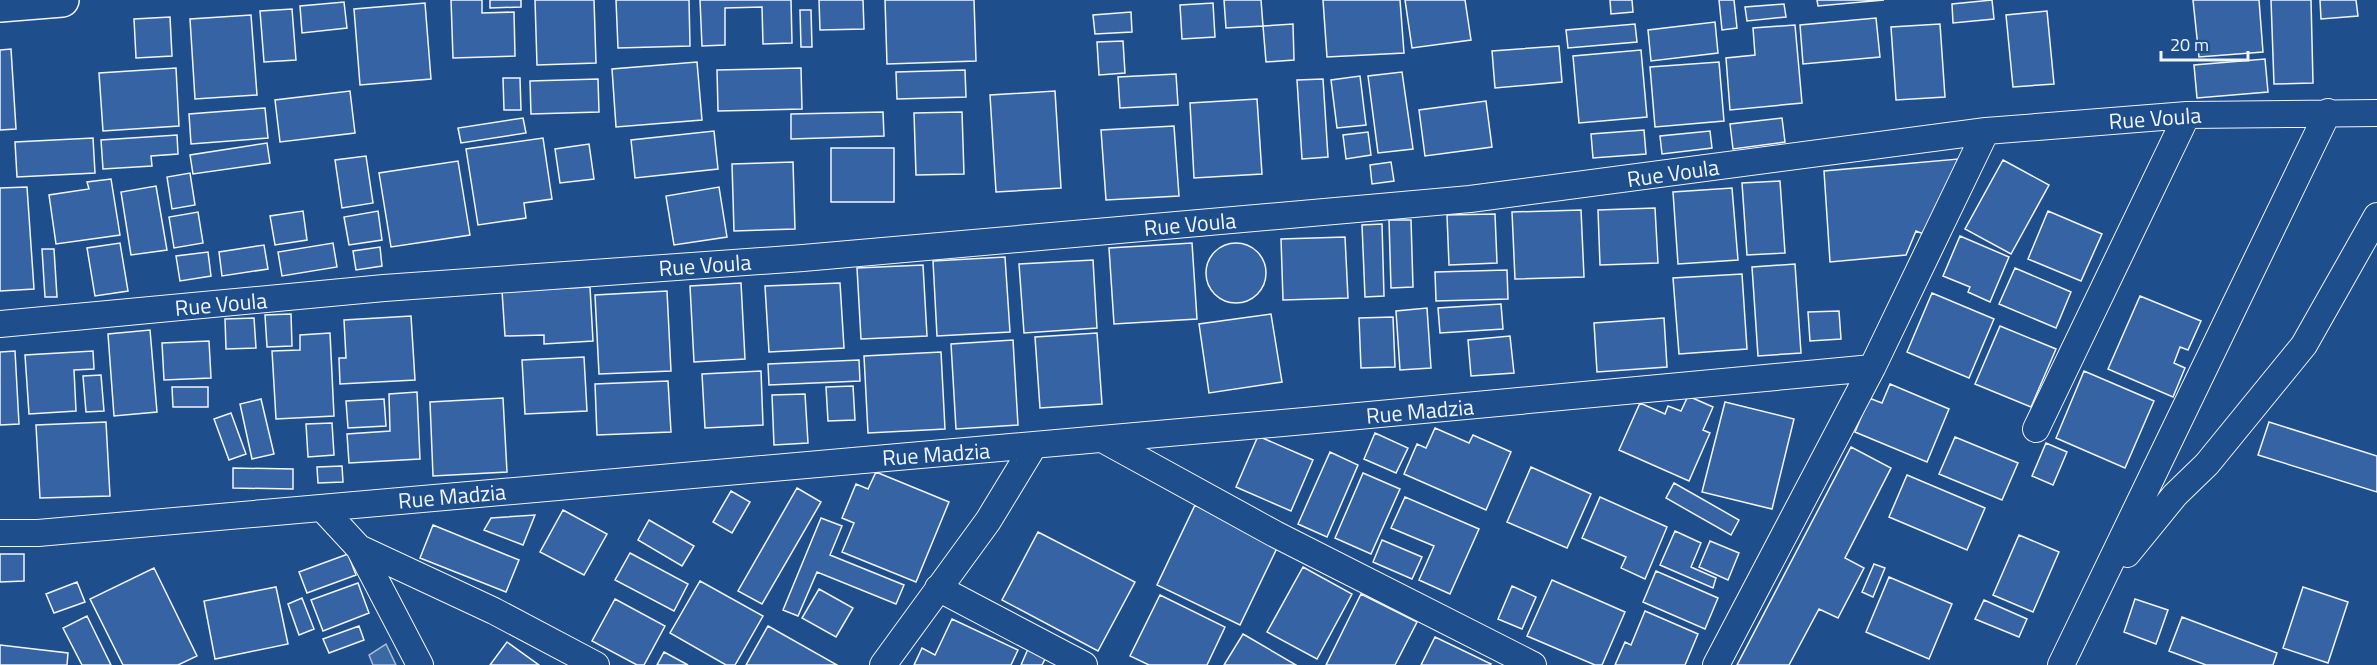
<svg xmlns="http://www.w3.org/2000/svg" width="2377" height="665" viewBox="0 0 2377 665" font-family="'Titillium Web',sans-serif">
	<style>
		.water { fill: #3b69a3; stroke: #a8bbd7; stroke-width: 1.5 }
		.building { fill: #3563a3; stroke: #f2f6ff; stroke-width: 1.5 }
		.lines { fill: none; stroke-linecap: round; stroke-linejoin: round }
		.street-casing { stroke: #f2f6ff; stroke-width: 28 }
		.secondary-casing { stroke: #f2f6ff; stroke-width: 36 }
		.street { stroke: #1f4e8c; stroke-width: 26 }
		.secondary { stroke: #1f4e8c; stroke-width: 33 }
		.labels { text-anchor: middle; stroke-width: 4.5; stroke-linejoin: round; paint-order: stroke }
		.street-label { font-size: 22px; fill: #f2f6ff; stroke: #1f4e8c }
	</style>
	<rect width="100%" height="100%" fill="#1f4e8c"/>
	<path class="water" d="M386,644L396,665H373L369,655Z"/>
	<path class="building" d="M451,0H482V13L514,12L515,56L453,58Z
		M490,0H521V7L490,8Z
		M535,0H594L596,63L537,65Z
		M616,0H689L690,46L618,48Z
		M700,0H791L792,43L763,44L762,7L725,8V45L702,46Z
		M819,0H863L864,29L820,30Z
		M885,0H974L976,61L887,64Z
		M1224,0H1261L1263,26L1226,28Z
		M1323,0H1400L1404,53L1327,57Z
		M1405,0H1465L1471,40L1412,48Z
		M1610,0H1632L1633,12L1611,14Z
		M1719,0H1734L1737,28L1722,30Z
		M1817,0H1884L1818,6Z
		M1992,0L1994,19L1953,23L1952,4Z
		M2193,0H2259L2263,52L2199,57Z
		M2271,0H2311L2313,83L2274,84Z
		M2320,0H2356L2358,16L2321,19Z
		M344,2L347,28L302,33L300,6Z
		M425,3L431,79L360,85L354,9Z
		M1213,3L1215,37L1182,39L1180,5Z
		M1784,4L1786,17L1747,21L1745,7Z
		M292,9L296,60L264,62L260,11Z
		M800,10H811L812,47H801Z
		M2047,11L2054,84L2013,87L2006,15Z
		M1131,12L1132,32L1095,34L1093,15Z
		M251,15L257,95L195,99L190,19Z
		M170,17L172,56L136,58L134,19Z
		M1876,18L1880,57L1803,64L1800,25Z
		M1715,22L1718,53L1651,61L1648,30Z
		M1293,24L1294,60L1266,62L1263,26Z
		M1635,24L1637,42L1568,48L1566,30Z
		M1940,24L1945,97L1896,100L1891,27Z
		M1795,25L1802,103L1730,110L1726,58L1755,55L1753,28Z
		M1123,41L1125,73L1099,75L1097,42Z
		M1559,46L1562,82L1495,88L1492,51Z
		M11,49L16,129L0,130V50Z
		M1641,50L1647,117L1579,123L1573,56Z
		M2265,59L2268,92L2197,98L2194,65Z
		M697,62L702,120L616,127L612,69Z
		M1719,62L1724,121L1655,127L1650,67Z
		M176,68L179,126L103,131L99,73Z
		M801,68L802,109L718,111L717,70Z
		M965,70L966,97L897,99L896,72Z
		M1402,72L1413,149L1378,153L1368,76Z
		M1176,74L1178,105L1120,108L1118,77Z
		M1360,76L1366,125L1337,128L1331,80Z
		M503,78H520L521,110H504Z
		M598,79L599,112L531,114L530,81Z
		M1323,79L1328,157L1302,159L1297,80Z
		M350,91L355,133L280,142L275,100Z
		M1055,91L1061,188L996,192L990,95Z
		M1257,99L1262,174L1194,178L1190,103Z
		M1486,101L1492,147L1425,156L1419,110Z
		M265,108L268,138L191,144L189,114Z
		M883,112L884,136L791,139V114Z
		M962,112L964,174L916,175L914,113Z
		M523,118L526,133L461,143L458,128Z
		M1782,118L1785,142L1733,149L1730,124Z
		M1174,126L1179,196L1106,200L1101,130Z
		M1644,130L1646,154L1593,158L1591,134Z
		M714,131L718,169L635,178L631,140Z
		M1710,131L1712,148L1662,154L1660,136Z
		M1368,132L1371,155L1346,159L1343,135Z
		M177,135L178,154L151,156L152,166L103,169L101,140Z
		M93,138L95,173L17,177L15,142Z
		M543,138L552,199L524,203L526,218L478,225L466,149Z
		M267,143L270,163L193,174L190,155Z
		M589,144L594,179L560,183L555,149Z
		M831,148H894V202H831Z
		M366,156L373,203L342,208L335,160Z
		M1958,159L1926,235L1916,231L1906,255L1830,262L1824,171Z
		M2003,160L2049,185L2011,254L1965,229Z
		M458,161L470,235L391,247L379,173Z
		M793,162L795,229L734,231L732,164Z
		M1391,162L1394,181L1372,184L1370,165Z
		M190,173L195,205L172,209L167,177Z
		M111,179L120,235L56,244L49,195L89,189L87,182Z
		M1780,181L1785,253L1747,255L1742,183Z
		M156,186L167,250L131,255L121,192Z
		M27,187L34,289L0,291V188Z
		M719,187L727,237L674,245L666,196Z
		M1732,188L1738,260L1678,264L1673,192Z
		M1655,208L1658,263L1600,265L1598,210Z
		M1581,210L1584,277L1515,279L1512,212Z
		M303,211L307,240L275,245L270,216Z
		M378,211L382,240L349,245L344,217Z
		M2048,211L2102,234L2081,281L2028,259Z
		M198,212L203,243L174,248L169,217Z
		M1495,214L1497,263L1449,265L1447,215Z
		M1389,220H1411L1413,287L1391,288Z
		M1382,224L1384,296L1365,297L1362,225Z
		M1960,236L2009,257L1990,302L1968,292L1970,287L1943,276Z
		M1345,237L1348,298L1283,300L1281,239Z
		M120,243L128,291L95,296L87,248Z
		M333,243L337,267L282,276L278,252Z
		M1192,243L1197,319L1114,324L1109,248Z
		M1206 273a30 30 0 1 1 60 0a30 30 0 1 1-60 0Z
		M264,245L268,269L222,276L219,252Z
		M380,247L382,266L356,270L353,251Z
		M42,249H54L57,297H45Z
		M208,252L211,276L180,281L176,256Z
		M1005,257L1010,332L937,336L933,261Z
		M1093,260L1097,328L1024,333L1019,264Z
		M1795,264L1801,353L1758,356L1752,267Z
		M923,265L927,336L861,339L857,268Z
		M2015,268L2071,292L2056,328L1999,304Z
		M1507,270L1508,299L1436,301L1435,272Z
		M1742,274L1747,349L1679,354L1673,278Z
		M741,283L745,359L694,362L690,286Z
		M840,283L844,348L769,352L765,286Z
		M590,287L593,341L544,344V335L505,336L502,291Z
		M667,291L671,371L599,374L595,295Z
		M1932,293L1994,319L1969,378L1907,352Z
		M2140,296L2201,321L2188,350L2180,347L2174,363L2185,368L2173,397L2108,369Z
		M1501,304L1503,329L1440,333L1438,308Z
		M1427,308L1431,368L1400,370L1396,311Z
		M1839,311L1841,339L1810,341L1808,312Z
		M291,314L292,346L267,347L265,315Z
		M1271,314L1282,382L1209,393L1199,324Z
		M411,316L415,380L340,384L339,358H346L344,320Z
		M1393,317L1395,367L1361,368L1359,318Z
		M254,318L256,348L226,349L225,319Z
		M1664,318L1667,367L1597,372L1594,323Z
		M2000,326L2056,349L2031,407L1975,384Z
		M150,330L157,412L114,416L108,334Z
		M330,333L334,416L276,419L272,351L300,350V335Z
		M1097,333L1102,404L1040,408L1035,337Z
		M1510,336L1514,373L1471,376L1468,340Z
		M1013,340L1018,425L956,429L951,344Z
		M209,341L211,378L164,380L162,343Z
		M15,351L19,424L0,425V352Z
		M93,351L94,369L74,370L76,411L29,414L25,355Z
		M941,352L945,429L868,433L864,356Z
		M584,357L587,411L525,414L522,360Z
		M859,360L860,381L769,385L768,364Z
		M761,371L763,425L705,428L702,374Z
		M2084,371L2154,401L2125,468L2056,438Z
		M101,375L104,411L86,412L83,376Z
		M668,381L671,432L597,435L595,384Z
		M1890,384L1949,409L1927,462L1855,432L1869,398L1882,403Z
		M853,386L855,420L828,421L826,387Z
		M172,387H208V407H173Z
		M417,392L420,459L349,463L347,434L390,431L389,394Z
		M805,394L808,443L774,445L772,395Z
		M1688,396L1713,407L1703,430L1710,433L1689,481L1619,450L1640,403L1665,414L1668,406L1681,411Z
		M503,398L507,472L433,476L430,402Z
		M261,399L274,454L252,459L240,404Z
		M384,399L386,426L348,428L346,401Z
		M1725,402L1794,419L1772,509L1702,492Z
		M231,413L246,454L229,460L214,419Z
		M106,422L110,496L40,498L36,425Z
		M2269,422L2377,456V492L2258,455Z
		M332,423L334,455L308,457L306,424Z
		M1435,428L1469,443L1473,435L1511,452L1486,510L1404,474L1417,444L1426,448Z
		M1375,433L1408,448L1396,473L1364,459Z
		M1258,436L1313,460L1291,511L1236,487Z
		M1955,437L2018,463L2002,500L1939,474Z
		M2046,443L2067,452L2053,485L2032,476Z
		M1851,447L1891,468L1845,558L1864,568L1838,618L1819,609L1789,665H1737Z
		M1330,452L1358,465L1327,537L1298,524Z
		M342,466L343,482L318,483L317,467Z
		M1531,467L1591,494L1567,548L1507,522Z
		M233,468L293,469V489L233,488Z
		M876,472L949,502L916,582L842,552L854,523L842,518L856,484L868,489Z
		M1363,473L1400,489L1371,554L1335,538Z
		M1907,475L1985,508L1967,550L1889,517Z
		M1674,483L1739,520L1731,535L1666,498Z
		M797,488L821,502L762,604L738,591Z
		M731,491L750,502L732,533L713,522Z
		M1405,497L1479,529L1450,594L1419,580L1434,546L1391,528Z
		M1600,497L1667,527L1645,579L1621,568L1626,557L1582,538Z
		M1195,505L1278,546L1240,625L1157,585Z
		M563,510L607,534L584,575L540,552Z
		M535,515L523,545L484,530L491,518Z
		M821,518L842,526L830,555L904,585L896,604L817,572L798,616L783,610Z
		M649,520L694,546L682,566L638,540Z
		M433,525L519,560L506,592L420,558Z
		M1675,531L1701,543L1691,567L1716,578L1713,588L1660,565Z
		M1038,532L1135,582L1098,651L1002,600Z
		M2019,535L2059,552L2033,612L1993,595Z
		M1382,540L1422,557L1412,579L1373,562Z
		M1710,541L1739,553L1728,580L1699,567Z
		M630,553L688,584L674,611L615,580Z
		M0,554H24V581L0,582Z
		M348,554L356,575L307,593L299,572Z
		M1874,564L1885,568L1873,597L1862,592Z
		M1303,567L1352,594L1317,659L1267,632Z
		M154,568L197,656L178,665H123L90,599Z
		M1656,571L1718,598L1705,629L1643,602Z
		M1889,577L1952,604L1929,659L1866,632Z
		M1552,580L1625,612L1602,665H1595L1527,636Z
		M700,581L763,616L735,665H726L670,633Z
		M77,582L85,602L54,613L46,594Z
		M358,583L369,613L323,631L311,600Z
		M1512,586L1536,597L1522,629L1498,619Z
		M276,587L288,644L215,659L204,601Z
		M2303,587L2348,602L2328,663L2283,648Z
		M819,589L853,608L836,637L802,618Z
		M1361,594L1417,622L1395,665H1326Z
		M1160,595L1225,627L1207,665H1149L1130,656Z
		M302,598L314,629L299,635L288,604Z
		M615,599L665,626L644,665H637L592,641Z
		M2135,599L2168,610L2156,644L2124,632Z
		M1984,600L2027,619L2019,637L1975,619Z
		M1645,611L1698,634L1685,665H1615L1625,642L1631,645Z
		M87,616L111,665H82L63,628Z
		M2182,617L2277,653L2273,665H2206L2169,651Z
		M952,619L1018,650L1011,665H914L922,648L935,655Z
		M359,626L364,640L329,653L323,639Z
		M768,626L837,665H746Z
		M1243,634L1296,665H1224Z
		M1435,637L1491,664L1490,665H1421Z
		M507,642L539,665H490Z
		M0,645L68,653L67,665H0Z
		M1028,649L1046,657L1042,665H1021Z
		M664,652L688,665H657Z"/>
	<g class="lines">
		<defs>
			<path id="street" d="M0,324L384,288L803,258L1470,199L1986,131L2187,115L2377,113
				M2036,429L2187,115
				M1104,440L1275,534L1533,665
				M322,508L359,548L420,665
				M0,533H38C649,479 1261,427 1872,368
				M359,548L494,611L596,665
				M2127,554L2175,495L2207,464L2304,345L2377,216
				M938,588L1084,665
				M883,665L988,521L1033,447
				M1716,665L1872,368L1986,131
				M2061,665L2328,112"/>
			<path id="secondary" d="M0,5L62,0"/>
		</defs>
		<use href="#street" class="street-casing"/>
		<use href="#secondary" class="secondary-casing"/>
		<use href="#street" class="street"/>
		<use href="#secondary" class="secondary"/>
	</g>
	<g class="labels">
		<g class="street-label">
			<text transform="translate(2155 118) rotate(-4)" y="8">Rue Voula</text>
			<text transform="translate(1673 173) rotate(-8)" y="8">Rue Voula</text>
			<text transform="translate(1190 224) rotate(-5)" y="8">Rue Voula</text>
			<text transform="translate(705 265) rotate(-4)" y="8">Rue Voula</text>
			<text transform="translate(221 304) rotate(-5)" y="8">Rue Voula</text>
			<text transform="translate(1420 411) rotate(-5)" y="8">Rue Madzia</text>
			<text transform="translate(936 454) rotate(-4)" y="8">Rue Madzia</text>
			<text transform="translate(452 496) rotate(-5)" y="8">Rue Madzia</text>
		</g>
	</g>
	<path d="M2161 51v9h87v-9" fill="none" stroke="#f2f6ff" stroke-width="3"/>
	<text x="2170" y="51" font-size="18" fill="#f2f6ff" stroke="#1f4e8c" stroke-width="4.5" paint-order="stroke">20 m</text>
</svg>
